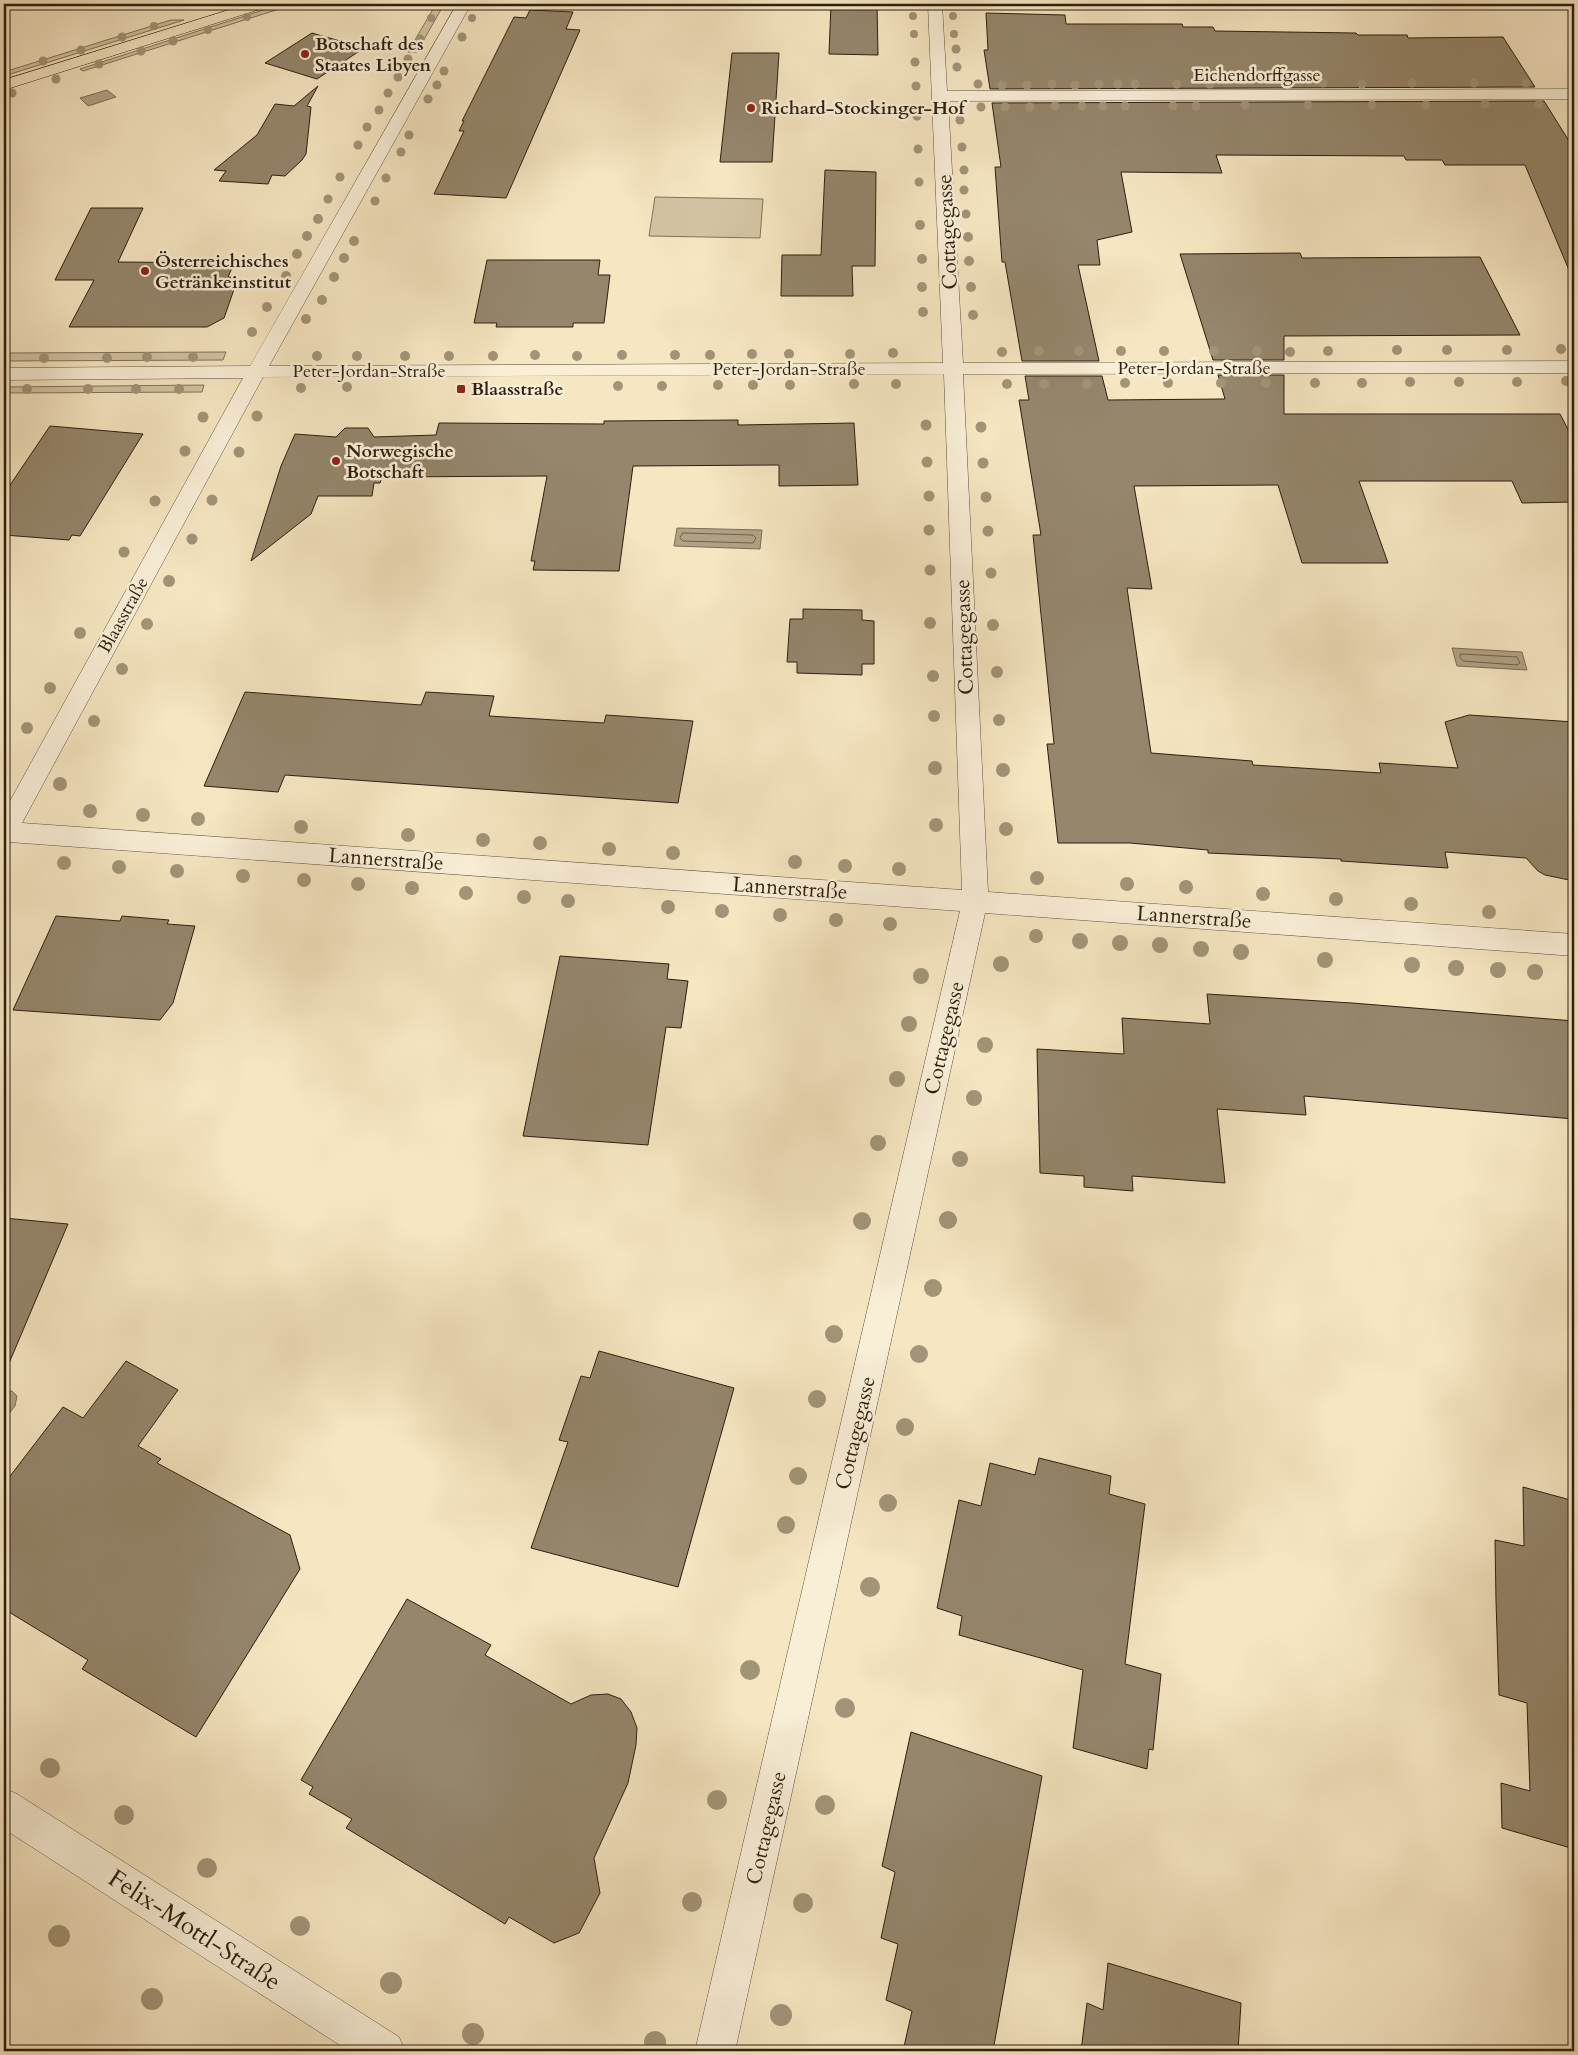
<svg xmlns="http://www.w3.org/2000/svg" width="1578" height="2055" viewBox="0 0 1578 2055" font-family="Cardo,serif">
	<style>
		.green { fill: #d4c4a4; stroke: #80725a }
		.water { fill: #b1a285; stroke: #7c6e56 }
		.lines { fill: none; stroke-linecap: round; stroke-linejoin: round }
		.shore { stroke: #6e604a; stroke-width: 1 }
		.building { fill: #95866c; stroke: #2c1f0f }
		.minor-casing { stroke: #5e513c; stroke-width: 1 }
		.major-casing { stroke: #2c1f0f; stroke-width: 1 }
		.minor { fill: #f9efd7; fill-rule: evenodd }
		.major { fill: #f6e6c2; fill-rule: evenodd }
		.tree { fill: #a29478 }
		.poi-dot { fill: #8f2418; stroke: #f9efd7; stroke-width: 2 }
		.labels { text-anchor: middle; stroke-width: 5; stroke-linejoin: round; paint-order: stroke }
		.far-poi-label { font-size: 18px; font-weight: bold; fill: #2c1f0f; stroke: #f9efd7; text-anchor: start }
		.far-street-label { font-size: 18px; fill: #2c1f0f; stroke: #f9efd7 }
		.street-label { font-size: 21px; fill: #2c1f0f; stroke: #f9efd7 }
		.near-street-label { font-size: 25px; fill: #2c1f0f; stroke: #f9efd7 }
	</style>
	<rect width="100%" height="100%" fill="#f6e6c2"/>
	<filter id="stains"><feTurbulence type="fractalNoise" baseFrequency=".004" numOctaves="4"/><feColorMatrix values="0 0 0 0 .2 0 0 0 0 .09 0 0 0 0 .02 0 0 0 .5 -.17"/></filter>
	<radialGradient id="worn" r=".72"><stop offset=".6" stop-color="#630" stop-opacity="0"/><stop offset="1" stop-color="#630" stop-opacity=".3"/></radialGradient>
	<path class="green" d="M282,4H295L83,71L80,69Z
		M436,4H444L417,52H408Z
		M171,20H184L4,76V72Z
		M655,197L763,199L760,238L649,236Z
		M226,352L223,360L4,361V353Z
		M204,385L202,392L4,393V387Z"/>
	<path class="water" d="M107,90L116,97L88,106L80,98Z
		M677,528L762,530L760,549L674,546Z
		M1452,648L1522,652L1527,670L1457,666Z
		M12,1391L17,1396L15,1406L4,1420V1392Z"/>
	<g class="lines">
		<path class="shore" d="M683,533L753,535L756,538L753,543L683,541L680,538Z
			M1461,654L1517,657L1520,663L1517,665L1463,661L1460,657Z"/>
	</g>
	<path class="building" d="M831,4H877L878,55L829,54Z
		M530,10L573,12L566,29L580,30L506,198L434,194L464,131H459L464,121H462L514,17L526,18Z
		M986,13L1065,15L1066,24H1182L1183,27H1213L1215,31L1356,33L1358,35H1407L1408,38L1503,37L1535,87L990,89L984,50H988Z
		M312,33L364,48L317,79L265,63Z
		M732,53H779L772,162H720Z
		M318,86L307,106L311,107L306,154L302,160L285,176L272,175L268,184L219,181L226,171L214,170L257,135L275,104L294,106Z
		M1544,101L1574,149V282L1525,165H1445L1442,160H1406L1404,156L1216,155L1222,173L1121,172L1132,232L1097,240L1100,265H1078L1099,361H1022L1005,262H1002L995,167H1001L992,103Z
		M825,170L876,172L875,266H852L853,296H781L782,255H821Z
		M91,208H143L118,262L234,263L228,277L238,278L224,318L207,327H69L94,280H55Z
		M1300,253L1302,258L1480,257L1520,335L1284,336V360H1213L1180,254Z
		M487,260H600L598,275H610L604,323H573V327H496L497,323H474Z
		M1218,375H1284V414H1560L1574,441V502L1522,503L1512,481H1359L1388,563H1302L1278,485L1134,486L1152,589L1127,588L1151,753L1252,761L1253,765L1381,773L1379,763L1458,768L1445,722L1469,715L1574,722V881L1545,875L1538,871L1526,858L1445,852L1448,868L1341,861V859L1208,853V850L1130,843H1058L1047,744H1054L1033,535H1041L1019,400H1029L1025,376H1102L1108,400L1225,399Z
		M738,420V425L854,423L858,485L779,486V465L633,466L619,571L533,570L535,561H531L547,476L382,477L380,483H374L372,496H318L311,514L251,561L281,466L295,434L336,437L345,428H368L374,437L436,435L439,423L604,424V421Z
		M50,426L143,434L80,536L72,535L69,540L4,535V494Z
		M803,609L862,610V620L874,621V664H862V675L797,673V662H787L790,619H803Z
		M245,692L421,705L426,692L494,696L489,716L604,723L606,715L693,721L678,803L285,775L278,792L204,786Z
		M56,916L120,921L122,916L169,920L167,924L195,926L173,1003L160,1020L13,1010Z
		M560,956L669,964L667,979L688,981L681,1028L666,1027L648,1145L523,1136Z
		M1207,994L1352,1003L1574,1021V1119L1304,1096L1306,1115L1217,1109L1225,1183L1132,1176L1133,1191L1084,1187V1176L1040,1173L1037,1049L1124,1054L1122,1018L1210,1024Z
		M4,1218L68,1224L4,1375Z
		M599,1351L734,1388L678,1587L531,1548L568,1442L559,1440L581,1376L590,1378Z
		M126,1361L178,1390L138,1446L161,1459L157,1463L290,1535L300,1569L196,1737L82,1669L88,1660L4,1609V1484L63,1407L83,1418Z
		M1039,1458L1111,1476L1109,1494L1145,1504L1125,1664L1161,1674L1153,1750L1149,1749L1147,1769L1073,1748L1083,1670L959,1635L962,1616L937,1608L959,1500L981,1506L990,1463L1035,1475Z
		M1523,1487L1574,1501V1849L1502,1828L1501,1783L1530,1791L1527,1703L1499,1695L1496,1601L1495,1540L1524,1546Z
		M407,1599L491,1645L485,1655L571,1704L591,1695L608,1694L621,1699L631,1712L637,1728L636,1745L628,1783L594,1858L600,1893L579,1933L554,1943L509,1917L505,1924L346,1828L352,1819L309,1794L313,1787L301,1780Z
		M911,1732L1042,1776L993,2051H903L912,2011L886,2000L898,1944L881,1938L895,1872L882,1866Z
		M1108,1963L1241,2003L1238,2051H1081L1087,2003L1103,2010Z"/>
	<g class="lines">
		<defs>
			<path id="minor" d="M457,4H471L269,366L943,363L928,4H942L947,91L1574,89V99L948,101L963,363L1574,361V373L963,374L988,892L1574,934V956L985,913L735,2051H695L960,911L9,842L4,844V812L243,378L4,380V368L250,366ZM944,374L962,890L22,823L263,377Z
				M4,1788L17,1794L399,2037L405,2051H349L4,1829Z"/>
			<path id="major" d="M248,4H269L267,7L4,90V80Z"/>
		</defs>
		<use href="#minor" class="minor-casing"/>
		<use href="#major" class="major-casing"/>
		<use href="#minor" class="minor"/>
		<use href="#major" class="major"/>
	</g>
	<g class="tree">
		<circle cx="913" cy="16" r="4"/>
		<circle cx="953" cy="16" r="4"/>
		<circle cx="247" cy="17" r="4"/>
		<circle cx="431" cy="18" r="4"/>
		<circle cx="472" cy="18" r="4"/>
		<circle cx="154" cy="26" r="4"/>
		<circle cx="208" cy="30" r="4"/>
		<circle cx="914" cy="34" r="4"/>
		<circle cx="954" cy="34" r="4"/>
		<circle cx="122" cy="37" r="4.5"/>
		<circle cx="462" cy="37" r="4.5"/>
		<circle cx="420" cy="39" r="4.5"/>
		<circle cx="173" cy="41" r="4.5"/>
		<circle cx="956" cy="49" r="4.5"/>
		<circle cx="81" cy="50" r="4.5"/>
		<circle cx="141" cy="51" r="4.5"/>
		<circle cx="408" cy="59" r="4.5"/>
		<circle cx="43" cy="61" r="4.5"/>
		<circle cx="915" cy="62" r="4.5"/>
		<circle cx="99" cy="64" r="4.5"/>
		<circle cx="957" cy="67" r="4.5"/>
		<circle cx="444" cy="71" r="4.5"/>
		<circle cx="398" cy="77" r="4.5"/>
		<circle cx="56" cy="79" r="4.5"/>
		<circle cx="1323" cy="83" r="4.5"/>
		<circle cx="1412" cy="83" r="4.5"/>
		<circle cx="1474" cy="83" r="4.5"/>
		<circle cx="1526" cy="83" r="4.5"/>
		<circle cx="978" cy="84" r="4.5"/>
		<circle cx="1052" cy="84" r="4.5"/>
		<circle cx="1099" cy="84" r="4.5"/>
		<circle cx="1118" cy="84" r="4.5"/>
		<circle cx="1135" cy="84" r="4.5"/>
		<circle cx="1177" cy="84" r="4.5"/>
		<circle cx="1210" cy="84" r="4.5"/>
		<circle cx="1286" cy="84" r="4.5"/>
		<circle cx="1362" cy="84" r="4.5"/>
		<circle cx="437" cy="85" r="4.5"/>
		<circle cx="1002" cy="85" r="4.5"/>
		<circle cx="1027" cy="85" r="4.5"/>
		<circle cx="1075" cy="85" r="4.5"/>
		<circle cx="916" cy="86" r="4.5"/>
		<circle cx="12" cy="93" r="4.5"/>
		<circle cx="388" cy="93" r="4.5"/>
		<circle cx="428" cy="99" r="4.5"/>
		<circle cx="1485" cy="104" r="4.5"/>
		<circle cx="1539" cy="104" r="4.5"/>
		<circle cx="1245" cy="105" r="4.5"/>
		<circle cx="1308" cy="105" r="4.5"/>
		<circle cx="1372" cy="105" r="4.5"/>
		<circle cx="1426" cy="105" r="4.5"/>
		<circle cx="1055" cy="106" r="4.5"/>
		<circle cx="1082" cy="106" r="4.5"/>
		<circle cx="1103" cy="106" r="4.5"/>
		<circle cx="1125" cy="106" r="4.5"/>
		<circle cx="1173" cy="106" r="4.5"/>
		<circle cx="1196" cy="106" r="4.5"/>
		<circle cx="981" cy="107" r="4.5"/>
		<circle cx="1005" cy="107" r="4.5"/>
		<circle cx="1030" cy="107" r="4.5"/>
		<circle cx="379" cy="110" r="4.5"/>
		<circle cx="917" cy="116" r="4.5"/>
		<circle cx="960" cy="120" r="4.5"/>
		<circle cx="367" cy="127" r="4.5"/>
		<circle cx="409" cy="135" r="4.5"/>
		<circle cx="358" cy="145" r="4.5"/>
		<circle cx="962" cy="147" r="4.5"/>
		<circle cx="918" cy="149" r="4.5"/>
		<circle cx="401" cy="152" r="4.5"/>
		<circle cx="964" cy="170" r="4.5"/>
		<circle cx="340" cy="177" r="4.5"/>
		<circle cx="386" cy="178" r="4.5"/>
		<circle cx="919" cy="182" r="4.5"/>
		<circle cx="964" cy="190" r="4.5"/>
		<circle cx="328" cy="199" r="4.5"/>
		<circle cx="375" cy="201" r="4.5"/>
		<circle cx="966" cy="214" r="4.5"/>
		<circle cx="318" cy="219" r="5"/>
		<circle cx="920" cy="225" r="5"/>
		<circle cx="307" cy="236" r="5"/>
		<circle cx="968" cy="237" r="5"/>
		<circle cx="354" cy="241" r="5"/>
		<circle cx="297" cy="254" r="5"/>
		<circle cx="344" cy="258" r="5"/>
		<circle cx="922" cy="259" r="5"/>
		<circle cx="969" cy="261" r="5"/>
		<circle cx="286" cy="276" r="5"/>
		<circle cx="334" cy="277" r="5"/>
		<circle cx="922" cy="287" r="5"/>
		<circle cx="971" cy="287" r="5"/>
		<circle cx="322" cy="300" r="5"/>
		<circle cx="267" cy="307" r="5"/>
		<circle cx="923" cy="312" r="5"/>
		<circle cx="973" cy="315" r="5"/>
		<circle cx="306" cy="319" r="5"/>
		<circle cx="252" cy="332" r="5"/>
		<circle cx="1561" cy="349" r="5"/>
		<circle cx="1397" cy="350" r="5"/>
		<circle cx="1447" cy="350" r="5"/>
		<circle cx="1507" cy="350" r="5"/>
		<circle cx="1039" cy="351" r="5"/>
		<circle cx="1079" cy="351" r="5"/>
		<circle cx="1121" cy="351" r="5"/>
		<circle cx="1164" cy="351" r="5"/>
		<circle cx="1214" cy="351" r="5"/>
		<circle cx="1257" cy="351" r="5"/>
		<circle cx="1328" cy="351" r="5"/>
		<circle cx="1002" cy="352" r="5"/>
		<circle cx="1290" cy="352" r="5"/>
		<circle cx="893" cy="353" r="5"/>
		<circle cx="752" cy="354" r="5"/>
		<circle cx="789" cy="354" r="5"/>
		<circle cx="850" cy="354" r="5"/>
		<circle cx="535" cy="355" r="5"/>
		<circle cx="622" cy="355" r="5"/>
		<circle cx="675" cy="355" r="5"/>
		<circle cx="710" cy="355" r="5"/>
		<circle cx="317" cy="356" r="5"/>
		<circle cx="357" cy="356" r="5"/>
		<circle cx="405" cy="356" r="5"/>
		<circle cx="449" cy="356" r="5"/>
		<circle cx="493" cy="356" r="5"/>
		<circle cx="577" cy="356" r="5"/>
		<circle cx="147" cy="357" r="5"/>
		<circle cx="193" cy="357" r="5"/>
		<circle cx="44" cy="358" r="5"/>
		<circle cx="107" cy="358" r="5"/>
		<circle cx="1566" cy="381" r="5"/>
		<circle cx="1410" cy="382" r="5"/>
		<circle cx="1459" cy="382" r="5"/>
		<circle cx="1517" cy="382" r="5"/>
		<circle cx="1125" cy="383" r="5"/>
		<circle cx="1168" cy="383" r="5"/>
		<circle cx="1221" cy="383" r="5"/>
		<circle cx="1266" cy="383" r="5"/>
		<circle cx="1315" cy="383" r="5"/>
		<circle cx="1362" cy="383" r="5"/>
		<circle cx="854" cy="384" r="5"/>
		<circle cx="896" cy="384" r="5"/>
		<circle cx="1007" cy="384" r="5"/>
		<circle cx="1044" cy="384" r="5"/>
		<circle cx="1087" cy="384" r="5"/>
		<circle cx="718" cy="385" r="5"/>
		<circle cx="753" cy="385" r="5"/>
		<circle cx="790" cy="385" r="5"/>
		<circle cx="618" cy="386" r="5"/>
		<circle cx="662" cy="386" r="5"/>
		<circle cx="347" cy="387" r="5"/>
		<circle cx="550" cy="387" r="5"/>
		<circle cx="301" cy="388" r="5"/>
		<circle cx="27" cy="389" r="5"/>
		<circle cx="88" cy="389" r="5"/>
		<circle cx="136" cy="389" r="5"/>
		<circle cx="179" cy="389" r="5"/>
		<circle cx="257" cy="416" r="5.5"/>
		<circle cx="203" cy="417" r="5.5"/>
		<circle cx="926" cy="425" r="5.5"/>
		<circle cx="981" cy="427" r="5.5"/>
		<circle cx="185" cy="451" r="5.5"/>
		<circle cx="239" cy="452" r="5.5"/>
		<circle cx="927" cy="462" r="5.5"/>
		<circle cx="983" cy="463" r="5.5"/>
		<circle cx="929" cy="496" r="5.5"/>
		<circle cx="986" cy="497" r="5.5"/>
		<circle cx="212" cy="500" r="5.5"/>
		<circle cx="155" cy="501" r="5.5"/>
		<circle cx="929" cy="530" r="5.5"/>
		<circle cx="988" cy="531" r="5.5"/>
		<circle cx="192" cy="539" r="5.5"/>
		<circle cx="124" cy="552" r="5.5"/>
		<circle cx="930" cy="570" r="5.5"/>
		<circle cx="991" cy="573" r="5.5"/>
		<circle cx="169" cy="581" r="6"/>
		<circle cx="930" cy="623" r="6"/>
		<circle cx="147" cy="624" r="6"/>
		<circle cx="993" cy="625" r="6"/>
		<circle cx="80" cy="633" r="6"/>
		<circle cx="122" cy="669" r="6"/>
		<circle cx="997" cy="672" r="6"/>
		<circle cx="933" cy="676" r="6"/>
		<circle cx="50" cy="688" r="6"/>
		<circle cx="934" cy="716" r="6"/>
		<circle cx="999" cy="720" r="6"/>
		<circle cx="94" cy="721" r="6"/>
		<circle cx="27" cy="728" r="6"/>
		<circle cx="935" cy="768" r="7"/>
		<circle cx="1003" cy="770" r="7"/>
		<circle cx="60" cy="784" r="7"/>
		<circle cx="90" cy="811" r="7"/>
		<circle cx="143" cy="815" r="7"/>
		<circle cx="198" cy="819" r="7"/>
		<circle cx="936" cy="825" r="7"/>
		<circle cx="301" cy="827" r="7"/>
		<circle cx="1006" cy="829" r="7"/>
		<circle cx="408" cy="835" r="7"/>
		<circle cx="483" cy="840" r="7"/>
		<circle cx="540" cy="843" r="7"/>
		<circle cx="609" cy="849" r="7"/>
		<circle cx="673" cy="853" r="7"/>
		<circle cx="795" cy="862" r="7"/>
		<circle cx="64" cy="863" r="7"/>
		<circle cx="845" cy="866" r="7"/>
		<circle cx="119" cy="867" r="7"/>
		<circle cx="899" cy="869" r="7"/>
		<circle cx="177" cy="871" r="7"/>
		<circle cx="243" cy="876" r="7"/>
		<circle cx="1037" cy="878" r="7"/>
		<circle cx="304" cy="880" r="7"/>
		<circle cx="358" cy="884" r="7"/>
		<circle cx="1127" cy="884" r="7"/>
		<circle cx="1186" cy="887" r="7"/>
		<circle cx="412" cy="888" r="7"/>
		<circle cx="466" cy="893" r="7"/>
		<circle cx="1263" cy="894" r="7"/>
		<circle cx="524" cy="897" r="7"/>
		<circle cx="1336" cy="899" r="7"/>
		<circle cx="568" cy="901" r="7"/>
		<circle cx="1411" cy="904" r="7"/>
		<circle cx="668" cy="907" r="7"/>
		<circle cx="722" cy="911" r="7"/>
		<circle cx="1489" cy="912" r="7"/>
		<circle cx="780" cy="915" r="7"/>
		<circle cx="836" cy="920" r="7"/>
		<circle cx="890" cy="924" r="7"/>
		<circle cx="1036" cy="936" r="7"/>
		<circle cx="1080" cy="941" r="8"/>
		<circle cx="1120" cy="943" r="8"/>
		<circle cx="1160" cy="945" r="8"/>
		<circle cx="1201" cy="949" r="8"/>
		<circle cx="1241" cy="952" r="8"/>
		<circle cx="1325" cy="960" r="8"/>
		<circle cx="1001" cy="964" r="8"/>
		<circle cx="1412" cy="965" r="8"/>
		<circle cx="1456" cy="968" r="8"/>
		<circle cx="1498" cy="970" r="8"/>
		<circle cx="1535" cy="972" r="8"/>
		<circle cx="921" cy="976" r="8"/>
		<circle cx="909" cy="1024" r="8"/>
		<circle cx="985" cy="1045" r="8"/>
		<circle cx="897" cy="1079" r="8"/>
		<circle cx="974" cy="1098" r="8"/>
		<circle cx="878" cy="1143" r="8"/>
		<circle cx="960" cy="1159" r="8"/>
		<circle cx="948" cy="1220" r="9"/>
		<circle cx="862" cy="1221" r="9"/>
		<circle cx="933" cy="1288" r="9"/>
		<circle cx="834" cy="1334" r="9"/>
		<circle cx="919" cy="1354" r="9"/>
		<circle cx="817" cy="1399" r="9"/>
		<circle cx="905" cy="1427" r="9"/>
		<circle cx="798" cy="1476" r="9"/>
		<circle cx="888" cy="1503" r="9"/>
		<circle cx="786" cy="1525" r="9"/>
		<circle cx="870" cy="1587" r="10"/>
		<circle cx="750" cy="1670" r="10"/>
		<circle cx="845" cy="1708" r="10"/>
		<circle cx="50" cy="1768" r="10"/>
		<circle cx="717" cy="1800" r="10"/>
		<circle cx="825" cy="1805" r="10"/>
		<circle cx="124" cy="1815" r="10"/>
		<circle cx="207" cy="1868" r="10"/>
		<circle cx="692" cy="1902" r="10"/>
		<circle cx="803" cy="1903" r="10"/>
		<circle cx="300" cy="1926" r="10"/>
		<circle cx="59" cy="1936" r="11"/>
		<circle cx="391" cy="1983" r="11"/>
		<circle cx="152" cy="1999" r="11"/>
		<circle cx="781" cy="2015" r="11"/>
		<circle cx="473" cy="2034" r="11"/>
		<circle cx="655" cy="2042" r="11"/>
	</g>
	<g class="poi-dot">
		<circle cx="305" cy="54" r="5"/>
		<circle cx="751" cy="108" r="5"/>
		<circle cx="145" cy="271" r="5"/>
		<rect x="456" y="384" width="10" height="10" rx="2.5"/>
		<circle cx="336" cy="461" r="5"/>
	</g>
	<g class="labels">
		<g class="far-poi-label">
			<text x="315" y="50">Botschaft des<tspan x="315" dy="21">Staates Libyen</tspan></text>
			<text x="761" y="114">Richard-Stockinger-Hof</text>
			<text x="155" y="267">Österreichisches<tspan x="155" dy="21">Getränkeinstitut</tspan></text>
			<text x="471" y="395">Blaasstraße</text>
			<text x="346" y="457">Norwegische<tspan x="346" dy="21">Botschaft</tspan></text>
		</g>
		<g class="far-street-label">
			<text x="1257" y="81">Eichendorffgasse</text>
			<text x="1194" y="374">Peter-Jordan-Straße</text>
			<text x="789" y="375">Peter-Jordan-Straße</text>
			<text x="369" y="377">Peter-Jordan-Straße</text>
			<text transform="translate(123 615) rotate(-61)" y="6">Blaasstraße</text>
		</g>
		<g class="street-label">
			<text transform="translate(947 232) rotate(-93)" y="7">Cottagegasse</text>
			<text transform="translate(964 637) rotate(-92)" y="7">Cottagegasse</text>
			<text transform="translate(386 859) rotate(4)" y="7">Lannerstraße</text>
			<text transform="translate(790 888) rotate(4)" y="7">Lannerstraße</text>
			<text transform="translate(1194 917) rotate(4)" y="7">Lannerstraße</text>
			<text transform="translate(944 1038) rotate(-77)" y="7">Cottagegasse</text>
			<text transform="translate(855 1433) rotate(-77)" y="7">Cottagegasse</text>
			<text transform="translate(766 1828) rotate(-77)" y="7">Cottagegasse</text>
		</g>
		<g class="near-street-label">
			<text transform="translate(195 1929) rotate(33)" y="9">Felix-Mottl-Straße</text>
		</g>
	</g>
	<rect width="1578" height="2055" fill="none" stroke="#f6e6c2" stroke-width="20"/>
	<rect x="5" y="5" width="1568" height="2045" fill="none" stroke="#2c1f0f" stroke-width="2.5"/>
	<rect x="10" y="10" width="1558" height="2035" fill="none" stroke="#2c1f0f"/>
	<rect width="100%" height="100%" filter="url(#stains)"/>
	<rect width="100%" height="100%" fill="url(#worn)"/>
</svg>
